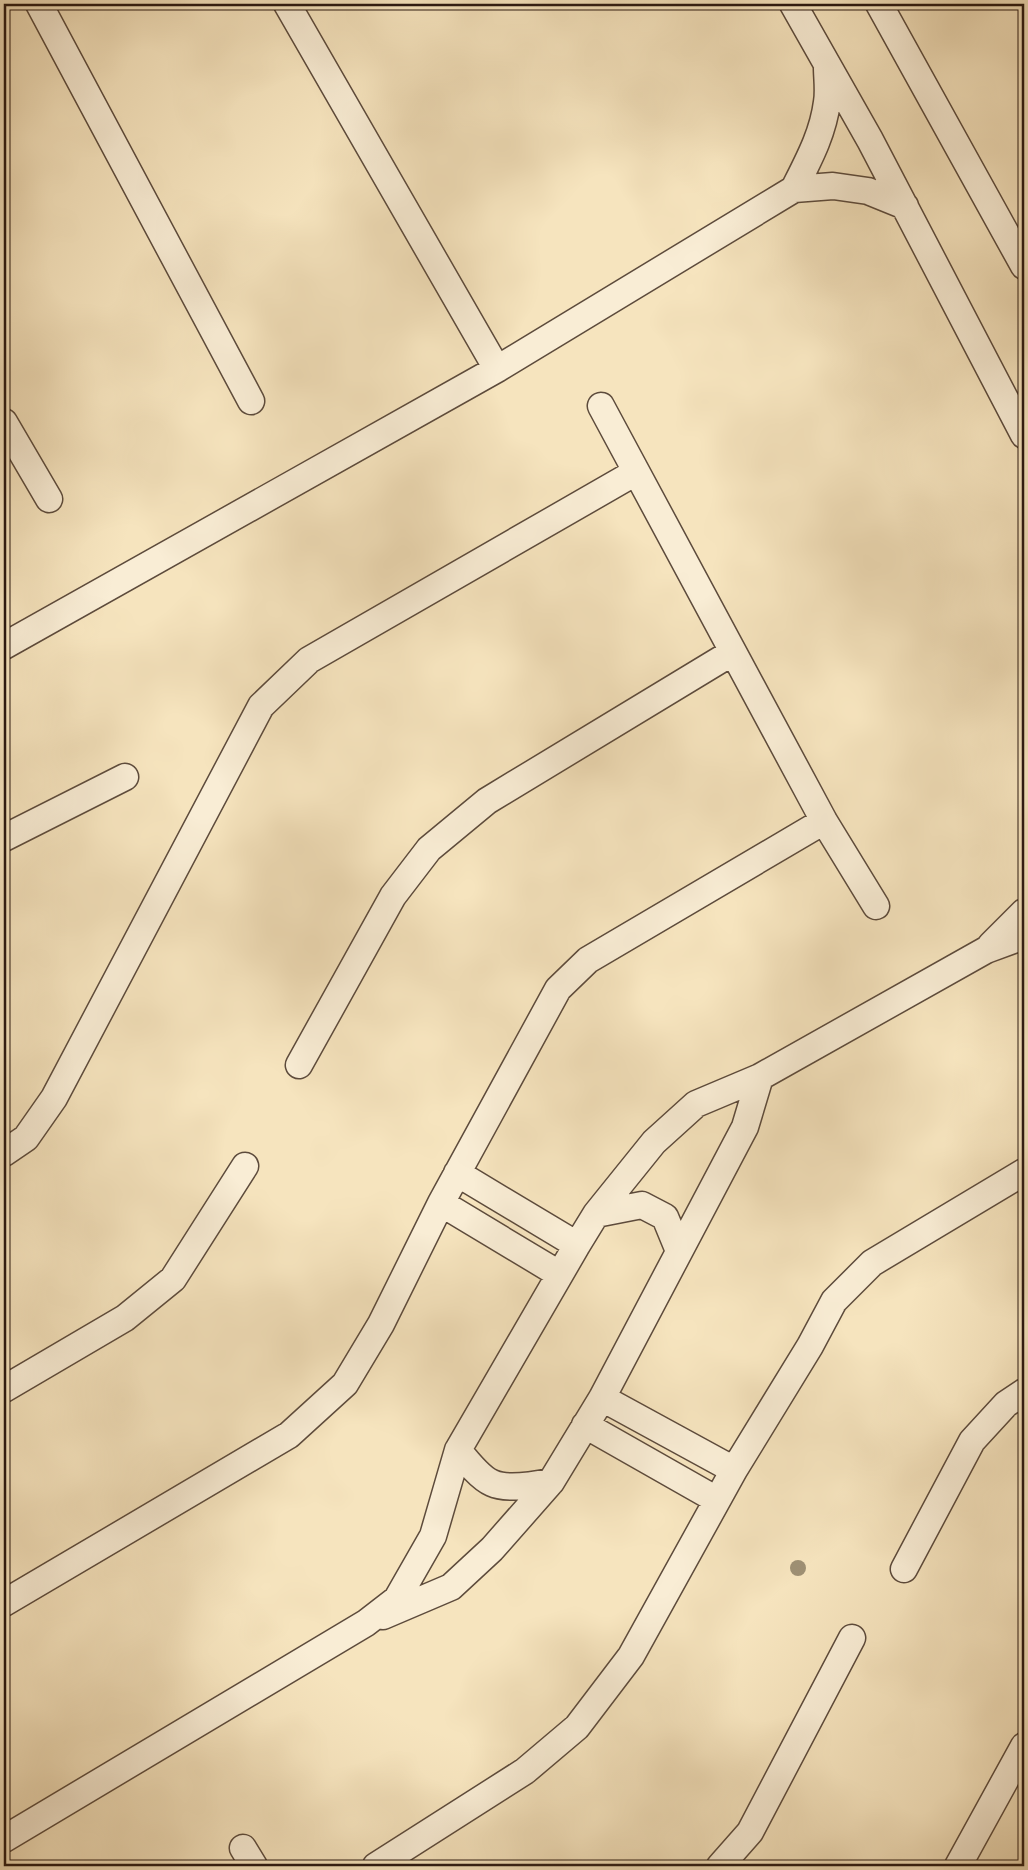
<svg xmlns="http://www.w3.org/2000/svg" width="1028" height="1870" viewBox="0 0 1028 1870" font-family="Alegreya,serif">
	<style>
		.lines { fill: none; stroke-linecap: round; stroke-linejoin: round }
		.minor-casing { stroke: #5d4b3c; stroke-width: 29 }
		.minor { stroke: #f9edd5; stroke-width: 26 }
		.tree { fill: #9e9074 }
	</style>
	<rect width="100%" height="100%" fill="#f6e4be"/>
	<filter id="stains"><feTurbulence type="fractalNoise" baseFrequency=".004" numOctaves="4"/><feColorMatrix values="0 0 0 0 .2 0 0 0 0 .09 0 0 0 0 .02 0 0 0 .5 -.17"/></filter>
	<radialGradient id="worn" r=".72"><stop offset=".6" stop-color="#630" stop-opacity="0"/><stop offset="1" stop-color="#630" stop-opacity=".3"/></radialGradient>
	<g class="lines">
		<defs>
			<path id="minor" d="M39,4L251,401
				M287,4L497,369
				M793,4L870,140L1024,435
				M879,4L1024,266
				M794,189C808,161 823,134 827,102C829,91 827,78 827,67
				M601,406L824,821L876,906
				M4,422L49,499
				M4,646L497,369L794,189L833,186L868,191L905,206
				M4,838L125,777
				M991,945L1024,912
				M299,1065L393,896L429,849L487,801L733,652
				M4,1153L26,1138L54,1098L261,706L309,660L636,472
				M457,1173L577,1245
				M441,1203L559,1274
				M596,1214L642,1205L665,1217L679,1251
				M4,1389L125,1318L173,1279L245,1166
				M602,1398L734,1470
				M585,1425L717,1500
				M458,1450C466,1460 480,1478 492,1483C507,1490 535,1485 551,1482
				M904,1569L972,1441L1006,1404L1024,1392
				M4,1603L289,1435L345,1384L381,1324L441,1203L558,989L588,960L824,821
				M383,1616L451,1587L492,1549L551,1482L602,1398L745,1127L760,1077
				M4,1839L366,1623L397,1599L433,1536L458,1450L577,1245L596,1214L654,1142L696,1104L760,1077L986,950L1024,936
				M243,1848L254,1866
				M376,1866L525,1771L577,1727L631,1656L734,1470L810,1346L834,1301L872,1263L1024,1172
				M720,1866L750,1832L852,1638
				M958,1866L1024,1746"/>
		</defs>
		<use href="#minor" class="minor-casing"/>
		<use href="#minor" class="minor"/>
	</g>
	<circle class="tree" cx="798" cy="1568" r="8"/>
	<rect width="1028" height="1870" fill="none" stroke="#f6e4be" stroke-width="20"/>
	<rect x="5" y="5" width="1018" height="1860" fill="none" stroke="#2a1811" stroke-width="2.5"/>
	<rect x="10" y="10" width="1008" height="1850" fill="none" stroke="#2a1811"/>
	<rect width="100%" height="100%" filter="url(#stains)"/>
	<rect width="100%" height="100%" fill="url(#worn)"/>
</svg>
